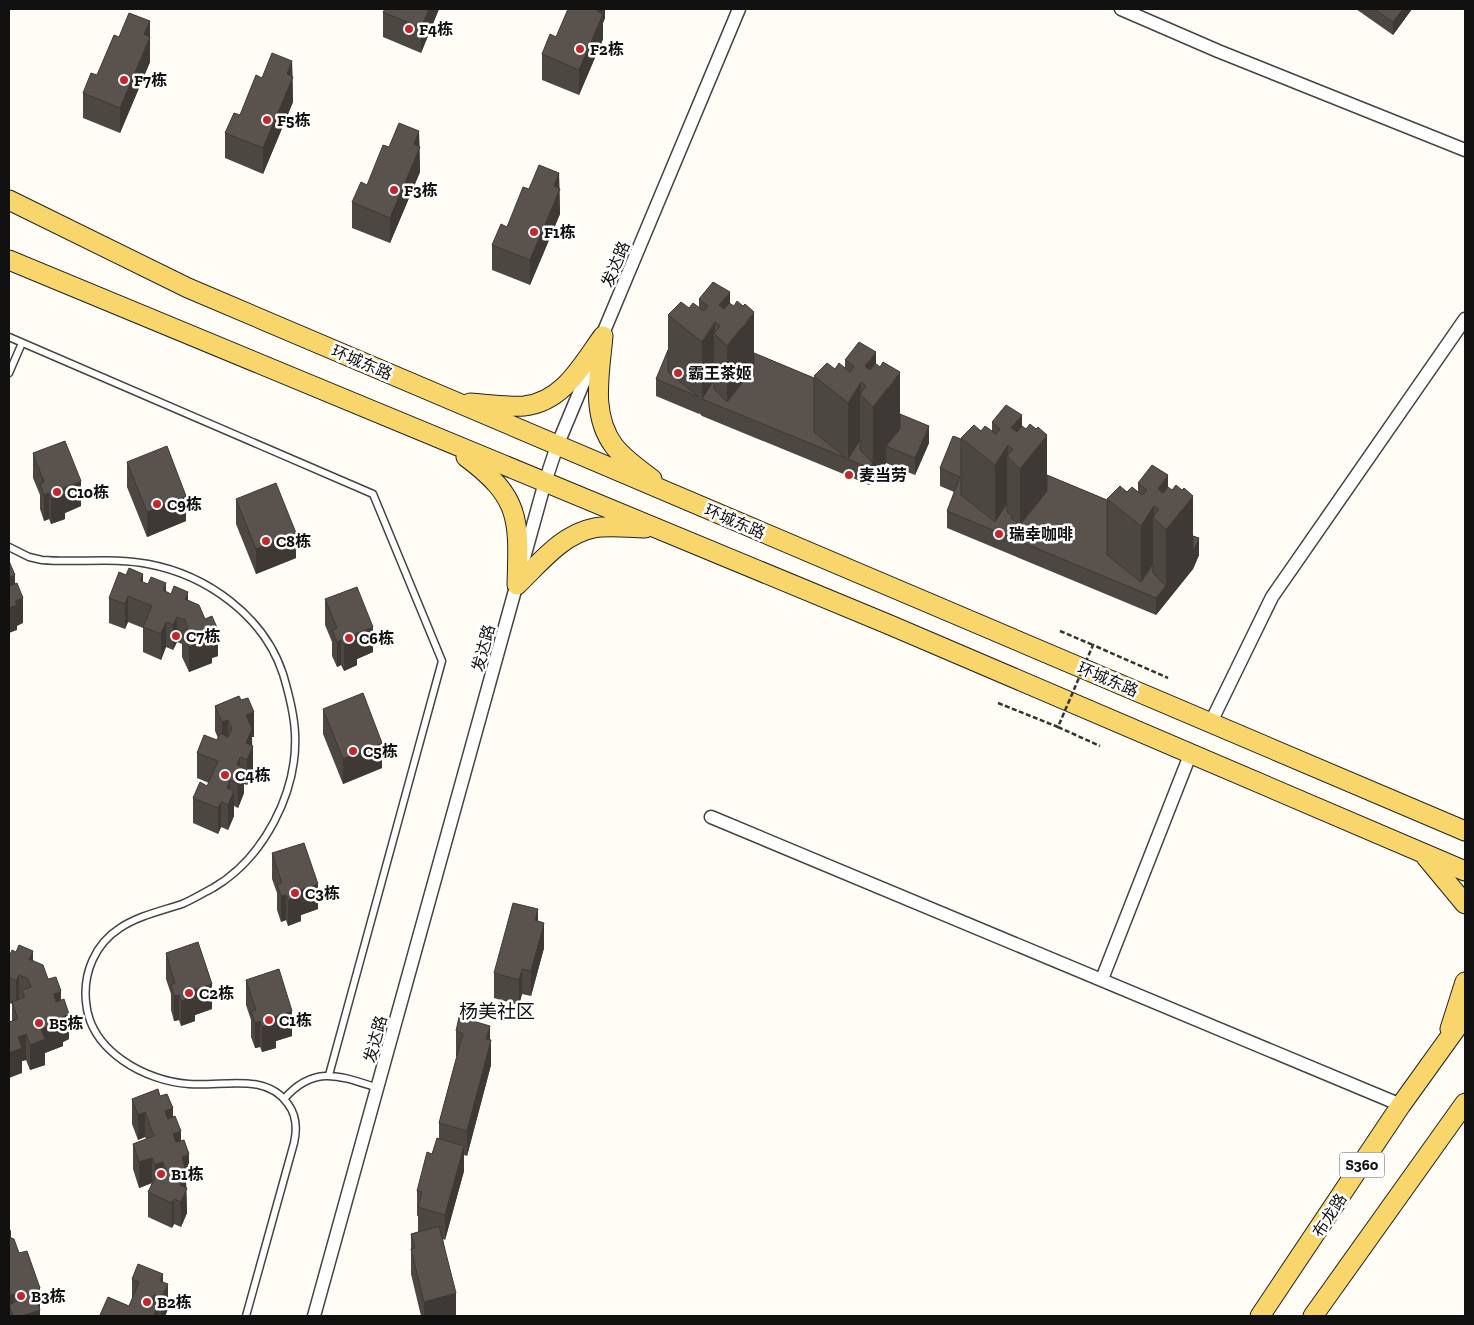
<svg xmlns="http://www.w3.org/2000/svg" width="1474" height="1325" viewBox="0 0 1474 1325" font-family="'Zilla Slab','Noto Sans SC',serif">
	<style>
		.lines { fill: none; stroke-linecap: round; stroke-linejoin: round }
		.service-casing { stroke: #444; stroke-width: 9 }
		.minor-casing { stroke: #444; stroke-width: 15 }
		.primary-casing { stroke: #222; stroke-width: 21 }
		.path { stroke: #333; stroke-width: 2.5; stroke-dasharray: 5 2.5; stroke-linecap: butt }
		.service { stroke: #fff; stroke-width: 6 }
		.minor { stroke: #fff; stroke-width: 12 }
		.primary { stroke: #f9d66b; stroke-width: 19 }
		.path-bridge { stroke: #333; stroke-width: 2.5; stroke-dasharray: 5 2.5; stroke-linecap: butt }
		.wall { fill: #4d4742 }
		.shaded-wall { fill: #3f3936 }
		.building { fill: #5a524d; stroke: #3f3936 }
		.poi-dot { fill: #c4262e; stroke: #fff; stroke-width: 2 }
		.labels { text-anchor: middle; stroke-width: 5; stroke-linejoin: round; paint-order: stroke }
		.shield { fill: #fff; stroke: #585858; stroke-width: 1 }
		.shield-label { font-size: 15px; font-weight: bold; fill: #111 }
		.poi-label { font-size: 16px; font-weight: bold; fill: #111; stroke: #fff; text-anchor: start }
		.street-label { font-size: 16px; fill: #111; stroke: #fff }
		.quarter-label { font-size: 19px; fill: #111; stroke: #fff }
	</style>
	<rect width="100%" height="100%" fill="#fffdf5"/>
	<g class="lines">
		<defs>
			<path id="service" d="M9,337L373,494L442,661L329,1075
				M9,373L22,343
				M9,547L29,557L42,560C77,563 114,557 148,564C207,575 264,616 283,674C289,694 294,713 295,733C298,792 264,858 213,888C203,893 192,900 182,904C161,911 138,916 120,928C95,944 83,973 86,1002C90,1051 145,1081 189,1084C222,1087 266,1072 288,1104C297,1116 297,1130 294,1143L246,1316
				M284,1099C314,1064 341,1076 378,1088"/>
			<path id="minor" d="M1121,9L1218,51L1465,150
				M599,343L739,9
				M1211,722L1272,597L1465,319
				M711,817L1401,1105
				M1102,979L1190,755
				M314,1316L545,482L557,446L592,362"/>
			<path id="primary" d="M9,200L188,288L1465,831
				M9,260L890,625L1465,871
				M603,336C600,372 590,414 614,446C624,459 639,469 652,479
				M470,403C487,404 506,407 524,406C563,402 582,365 603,336
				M466,457C521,498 519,519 517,585
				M517,585C539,564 562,534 594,528C611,525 629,528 645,528
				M1426,857L1465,904
				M1450,1029L1465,982
				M1260,1316L1401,1105L1465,1016
				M1313,1316L1465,1103"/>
		</defs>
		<use href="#service" class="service-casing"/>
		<use href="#minor" class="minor-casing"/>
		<use href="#primary" class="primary-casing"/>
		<path class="path" d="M1060,631L1093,645
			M1058,727L1100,746"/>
		<use href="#service" class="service"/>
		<use href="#minor" class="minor"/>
		<use href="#primary" class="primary"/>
		<path class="path-bridge" d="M998,703L1058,727L1093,645L1168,678"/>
	</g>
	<path class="wall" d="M439,9L421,53L383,37V12Z
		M605,9V18L603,23V39L579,95L542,80V54L556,37Z
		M1356,9H1412L1393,35Z
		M150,21V62L120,133L83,118V93L97,75L119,37Z
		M292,61L293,102L263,174L225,158V133L240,115L262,78Z
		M419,131L420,172L390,243L352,228V202L367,185L389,147Z
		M559,173L560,214L530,285L492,270V245L507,227L529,189Z
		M699,299L730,303L754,353L814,378V376L835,369L845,368V360L876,364L900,414L929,443L915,475L886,463L869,485L848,476L846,474V475L702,416L699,413V414L656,396V379L668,350V315L689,308H699Z
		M992,422L1022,426L1047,475L1107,500L1127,492H1138V483L1168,487L1193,536L1199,555L1193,569L1156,615L947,528V511L954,492L940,486V468L961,439L981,431H992Z
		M33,453L81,506L65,513V519L51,524L49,519L44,521L40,509V495L33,478Z
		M127,462L186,521L147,537L127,487Z
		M236,499L296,558L256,574L236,524Z
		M143,582L188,601L218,656L212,658V663L189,672L182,657V644L177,642L173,650L166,647L161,660L143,652V628L128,622L125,629L109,623V598Z
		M325,599L373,652L357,659V665L344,671L341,665L337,667L332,656V642L325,625Z
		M215,706L254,737H252L253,771L247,785L244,784V793L238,808L234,806V816L228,830L221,827L218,834L193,823V798L207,786L209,783L197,778V753L217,740L218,738L215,731Z
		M323,709L382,768L343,784L323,734Z
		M272,853L318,909L301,915V921L288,926L286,920L281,922L277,910V893L272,879Z
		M538,921L544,948L531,996L522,994L519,1005L494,998V973Z
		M166,953L212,1009L195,1015V1021L181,1026L179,1020L174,1021L171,1010V994L166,979Z
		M9,957L33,960L48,979L61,1000L69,1039L63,1042V1046L45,1053V1065L30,1070L26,1060L22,1061V1073L12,1021V1004L9,1003Z
		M246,980L292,1036L276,1041V1048L262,1052L260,1047L255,1048L251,1037V1020L246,1005Z
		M456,1031L490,1040L491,1065L467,1156L464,1155V1171L445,1240L443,1239L456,1316H421L411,1274V1234L418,1232V1216H417V1191L439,1139V1123L457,1056H456Z
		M160,1096L173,1117L181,1141L189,1179L186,1180L187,1213L181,1227L174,1224L172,1228L148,1217V1192L152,1183L139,1188L133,1169V1144L146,1139L145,1137L138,1140L132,1124V1099Z
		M9,1228L11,1238L40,1314V1316H9Z
		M132,1279L163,1282L168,1309L165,1316H100V1315L129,1306L132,1300Z"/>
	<path class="shaded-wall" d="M429,9H439L421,53V28Z
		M598,9H605V18L603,23V39L579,95V70Z
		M1403,9H1412L1393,35V22Z
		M150,21V62L120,133V108L144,34Z
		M292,61L293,102L263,174V148L287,74Z
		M419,131L420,172L390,243V218L414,144Z
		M559,173L560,214L530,285V260L554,186Z
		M730,292V343L754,312V385L727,409V346L719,305Z
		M715,322V334L714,333V397L702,399V416V342Z
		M876,352V404L900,372V446H886V463L869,485V468L873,463V407L865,366Z
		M861,382V394H860V457L848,459V403Z
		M1022,415V466L1047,435V508L1020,543V469L1011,428Z
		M929,426V443L915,475V458Z
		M1008,445V457L1007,456V520L995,531V465Z
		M1168,475V527L1193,496V552L1199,538V555L1193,569L1156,615V598L1166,586V530L1158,489Z
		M81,481V506L65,513V519L51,524V499L63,488Z
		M49,493V519L44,521V495Z
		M186,496V521L147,537V512Z
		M1154,506V518L1153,517V581L1141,592V526Z
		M296,533V558L256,574V549Z
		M143,574V599L140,581Z
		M15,575V600L9,602V577Z
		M166,583V608L163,590Z
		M188,592V617L185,599Z
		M128,596V622L125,629V604Z
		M23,598V623L17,626V630L9,633V608L15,601Z
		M177,617V642L173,650V625Z
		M166,622V647L161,660V634Z
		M373,627V652L357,659V665L344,671V645L355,634Z
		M218,630V656L212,658V663L189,672V647L211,633Z
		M341,640V665L337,667V642Z
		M254,712V737H252V749L253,746V771L247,785V760H246V715Z
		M228,720V745L222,747V722Z
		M382,743V768L343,784V759Z
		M240,757V777L244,768V793L238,808L237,765Z
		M230,780V800L234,791V816L228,830V805L227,788Z
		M221,802V827L218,834V808Z
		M318,884V909L301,915V921L288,926V900L300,890Z
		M286,895V920L281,922V896Z
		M538,909V934L535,920Z
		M544,923V948L531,996V971Z
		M33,951V977L29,984V959Z
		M522,969V994L519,1005V980Z
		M19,975V1000L16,1006V981Z
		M212,984V1009L195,1015V1021L181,1026V1001L193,990Z
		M61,991V1016L54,994Z
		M179,995V1020L174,1021V996Z
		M292,1011V1036L276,1041V1048L262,1052V1027L274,1017Z
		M69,1014V1039L63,1042V1046L45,1053V1065L30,1070V1045L41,1029L62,1017Z
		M260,1021V1047L255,1048V1023Z
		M490,1026V1045L491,1040V1065L467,1156V1131L486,1039Z
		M26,1034V1060L22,1061V1073L9,1078V1053L18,1037Z
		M173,1108V1133L165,1111Z
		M145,1112V1137L138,1140V1115Z
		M181,1131V1157L173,1134Z
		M464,1146V1171L445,1240V1215Z
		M189,1154V1179L186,1180L187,1213L181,1227L180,1185L182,1157Z
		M152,1158V1183L139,1188V1162Z
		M163,1162V1187L155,1190V1165Z
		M174,1199V1224L172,1228V1203Z
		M11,1229V1254L9,1259V1234Z
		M163,1274V1294L168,1284V1309L165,1316H161L160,1281Z
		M40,1288V1316H22L33,1291Z
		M456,1293V1316H424V1302Z
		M14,1294V1316L9,1305V1296Z
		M154,1295V1315L158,1306V1316H151V1303Z"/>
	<path class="building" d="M385,9H429L421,28L383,12Z
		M568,9H598L597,11L603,14L579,70L542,54L550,34L556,37Z
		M1374,9H1403L1393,22Z
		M129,13L150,21L144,34L150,37L120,108L83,93L91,73L97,75L114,35L119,37Z
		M272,53L292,61L287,74L293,77L263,148L225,133L234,113L240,115L256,75L262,78Z
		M399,123L419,131L414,144L420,147L390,218L352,202L361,182L367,185L383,145L389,147Z
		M539,165L559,173L554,186L560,189L530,260L492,245L501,224L507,227L523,187L529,189Z
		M713,282L730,292L719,305L724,309L729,303L734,306L737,301L743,306L745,304L754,312L727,346L714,333L720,326L715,322L702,342L668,315L681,302L689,308L693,303L704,311L708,306L699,299Z
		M859,342L876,352L865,366L870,370L875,363L880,367L883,362L900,372L873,407L860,394L866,386L861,382L848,403L814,376L827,363L835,369L839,363L850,372L854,366L845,360Z
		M668,350V372L699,397L656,379Z
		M754,353L814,378V432L846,458L702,399L714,380V389L727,402L754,368Z
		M1006,405L1022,415L1011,428L1017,432L1022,426L1026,429L1030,424L1036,429L1038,427L1047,435L1020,469L1007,456L1013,449L1008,445L995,465L961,438L974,425L981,431L985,426L996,434L1000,429L992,422Z
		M900,414L929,426L915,458L886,446L900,429Z
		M953,436L961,439V495L995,522L1007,503V512L1012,516L1011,518L1020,525L1047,491V475L1107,500V555L1141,582L1153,564V573L1166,586L1156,598L947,511L960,477L940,468Z
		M860,440V450L873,463L869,468L848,459Z
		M65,441L81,481L63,488L65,494L51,499L49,493L44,495L40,484L44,482L33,453Z
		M167,446L186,496L147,512L127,462Z
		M1152,465L1168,475L1158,489L1163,493L1168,487L1172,490L1176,485L1182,490L1184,488L1193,496L1166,530L1153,517L1159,509L1154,506L1141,526L1107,499L1120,486L1127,492L1132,487L1142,495L1147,490L1138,483Z
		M276,483L296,533L256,549L236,499Z
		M1193,536L1199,538L1193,552Z
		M9,561L15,575L9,577Z
		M129,568L143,574L140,581L148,584L151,577L166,583L163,590L171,594L174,586L188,592L185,599L199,605L205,619L212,616L218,630L211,633L212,637L189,647L182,631L188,629L185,620L177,617L173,625L166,622L161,634L143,627L152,606L128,596L125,604L109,598L119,572L126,575Z
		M9,583L10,586L17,583L23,598L15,601L17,605L9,608Z
		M357,587L373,627L355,634L357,640L344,645L341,640L337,642L332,630L337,628L325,599Z
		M363,693L382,743L343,759L323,709Z
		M239,696L241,700L248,698L254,712L246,715L252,729L246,743L253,746L247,760L240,757L237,765L244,768L238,783L230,780L227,788L234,791L228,805L221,802L218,808L193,798L200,782L207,786L218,761L197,753L204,735L217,740L220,733L228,737L232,729L228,720L222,722L215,706Z
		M304,843L318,884L300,890L301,896L288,900L286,895L281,896L277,885L282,883L272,853Z
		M513,903L538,909L535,920L544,923L531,971L522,969L519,980L494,973Z
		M198,942L212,984L193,990L195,996L181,1001L179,995L174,996L171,985L175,983L166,953Z
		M19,945L33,951L29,959L43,965L48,979L56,977L61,991L54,994L56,1002L64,999L69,1014L62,1017L63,1021L41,1029L45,1039L30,1045L26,1034L18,1037L22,1048L9,1053V1022L18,1019L12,1002L25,997L22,990L31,987L28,979L19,975L16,981L9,977V957L12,950L16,952Z
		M279,969L292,1011L274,1017L276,1023L262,1027L260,1021L255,1023L251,1011L256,1010L246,980Z
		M459,1017L490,1026L486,1039L491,1040L467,1131L439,1123L463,1033L456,1031Z
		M158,1089L160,1096L167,1094L173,1108L165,1111L168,1119L175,1116L181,1131L173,1134L176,1142L184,1140L189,1154L182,1157L186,1171L180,1185L187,1188L181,1202L174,1199L172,1203L148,1192L156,1176L162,1179L166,1170L163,1162L155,1165L152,1158L139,1162L133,1144L154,1136L145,1112L138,1115L132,1099Z
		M437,1138L464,1146L445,1215L418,1207L422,1192L417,1191L427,1152L432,1154Z
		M439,1226L456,1293L424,1302L411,1249L415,1248L411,1234Z
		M9,1237L14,1239L19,1253L27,1251L40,1288L33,1291L40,1310L22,1316H13L9,1305L17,1301L14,1294L9,1296Z
		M138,1264L163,1274L160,1281L168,1284L161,1298L154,1295L151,1303L158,1306L154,1316H103L100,1315L108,1297L129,1306L139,1282L132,1279Z"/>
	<g class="poi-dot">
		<circle cx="409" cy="29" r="5"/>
		<circle cx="580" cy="49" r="5"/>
		<circle cx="124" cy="80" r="5"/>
		<circle cx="267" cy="120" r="5"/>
		<circle cx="394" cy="190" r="5"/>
		<circle cx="534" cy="232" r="5"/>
		<circle cx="678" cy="373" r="5"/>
		<circle cx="849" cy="475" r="5"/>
		<circle cx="57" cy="492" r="5"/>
		<circle cx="157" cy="504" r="5"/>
		<circle cx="999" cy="534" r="5"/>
		<circle cx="266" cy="541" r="5"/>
		<circle cx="176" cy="636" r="5"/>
		<circle cx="349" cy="638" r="5"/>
		<circle cx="353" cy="751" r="5"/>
		<circle cx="225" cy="775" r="5"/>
		<circle cx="295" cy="893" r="5"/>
		<circle cx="189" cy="993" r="5"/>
		<circle cx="269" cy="1020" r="5"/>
		<circle cx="39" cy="1023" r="5"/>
		<circle cx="161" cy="1174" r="5"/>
		<circle cx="21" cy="1296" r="5"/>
		<circle cx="147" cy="1302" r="5"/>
	</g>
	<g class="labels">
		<rect class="shield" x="1339.5" y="1152.5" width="45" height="25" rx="4"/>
		<g class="shield-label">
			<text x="1362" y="1170">S360</text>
		</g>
		<g class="poi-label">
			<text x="419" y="35">F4栋</text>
			<text x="590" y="55">F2栋</text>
			<text x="134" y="86">F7栋</text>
			<text x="277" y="126">F5栋</text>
			<text x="404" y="196">F3栋</text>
			<text x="544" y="238">F1栋</text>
			<text x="688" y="379">霸王茶姬</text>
			<text x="859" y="481">麦当劳</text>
			<text x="67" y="498">C10栋</text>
			<text x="167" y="510">C9栋</text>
			<text x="1009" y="540">瑞幸咖啡</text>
			<text x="276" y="547">C8栋</text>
			<text x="186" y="642">C7栋</text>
			<text x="359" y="644">C6栋</text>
			<text x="363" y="757">C5栋</text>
			<text x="235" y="781">C4栋</text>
			<text x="305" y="899">C3栋</text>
			<text x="199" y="999">C2栋</text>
			<text x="279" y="1026">C1栋</text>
			<text x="49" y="1029">B5栋</text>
			<text x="171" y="1180">B1栋</text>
			<text x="31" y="1302">B3栋</text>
			<text x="157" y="1308">B2栋</text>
		</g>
		<g class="street-label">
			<text transform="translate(615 264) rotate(-67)" y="6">发达路</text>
			<text transform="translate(362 362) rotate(23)" y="6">环城东路</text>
			<text transform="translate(735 521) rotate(23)" y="6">环城东路</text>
			<text transform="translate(483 648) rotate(-75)" y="6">发达路</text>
			<text transform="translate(1108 679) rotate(23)" y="6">环城东路</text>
			<text transform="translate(375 1039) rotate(-75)" y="6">发达路</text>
			<text transform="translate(1329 1215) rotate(-57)" y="6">布龙路</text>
		</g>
		<g class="quarter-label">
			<text x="497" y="1018">杨美社区</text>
		</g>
	</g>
	<rect width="1474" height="1325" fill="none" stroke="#111111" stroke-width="20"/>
</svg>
